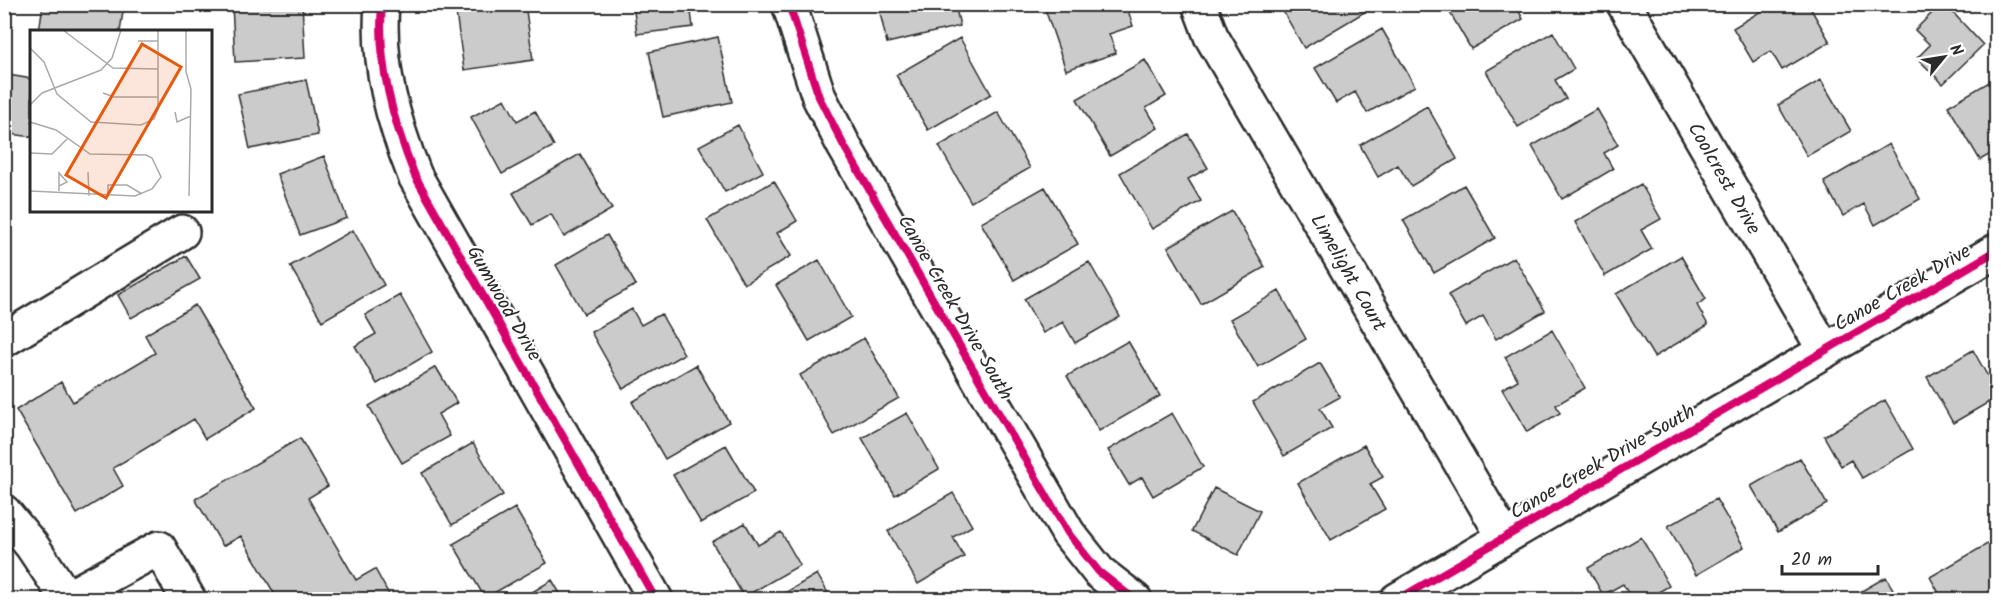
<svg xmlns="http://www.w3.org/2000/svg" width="2001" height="604" viewBox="0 0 2001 604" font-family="Kalam,sans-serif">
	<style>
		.building { fill: #cbcbcb; stroke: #2b2b2b; stroke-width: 1.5 }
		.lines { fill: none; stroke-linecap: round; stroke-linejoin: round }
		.street-casing { stroke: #2b2b2b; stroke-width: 38 }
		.street { stroke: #fff; stroke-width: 33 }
		.cycleway-casing { stroke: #fff; stroke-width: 11 }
		.cycleway { stroke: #d6006c; stroke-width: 8 }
		.labels { text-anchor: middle; stroke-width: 4.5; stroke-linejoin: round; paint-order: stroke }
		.street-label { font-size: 20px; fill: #2b2b2b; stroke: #fff }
		.inset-road { fill: none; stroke: #aaa; stroke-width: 1.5 }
		.view { fill: #e8590c; fill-opacity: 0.15; stroke: #e8590c; stroke-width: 3 }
		.inset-edge { fill: none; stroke: #2b2b2b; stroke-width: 3 }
	</style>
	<rect width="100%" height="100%" fill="#fff"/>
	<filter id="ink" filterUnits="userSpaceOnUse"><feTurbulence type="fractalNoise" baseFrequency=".0167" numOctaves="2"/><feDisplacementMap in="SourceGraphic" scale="12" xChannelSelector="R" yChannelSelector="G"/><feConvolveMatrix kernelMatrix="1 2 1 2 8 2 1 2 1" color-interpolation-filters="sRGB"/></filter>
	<g filter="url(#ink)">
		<path class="building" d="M43,4H124L120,32H39Z
			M232,4H302L305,58L235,62Z
			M525,4L533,60L464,70L455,5Z
			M633,4H690L693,27L637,34Z
			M878,4H955L960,26L887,43Z
			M1058,4H1126L1133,26L1109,34L1116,53L1066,70L1045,9Z
			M1294,4H1365L1368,10L1304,48L1283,11Z
			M1445,4H1515L1523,19L1471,49Z
			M1773,4H1808L1830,42L1782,70L1771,51L1753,62L1733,28Z
			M1941,4H1945L1983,45L1943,84L1917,58L1930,45L1915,30Z
			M1382,29L1415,86L1367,113L1355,92L1336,103L1315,68Z
			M1553,32L1574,69L1555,80L1566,99L1518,127L1486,71Z
			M718,37L732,102L663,117L649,52Z
			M960,38L991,94L928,130L896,75Z
			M1145,60L1166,96L1146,108L1158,128L1110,156L1077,99Z
			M8,75L32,79V137L4,133V98Z
			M1996,78V151L1980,160L1948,106Z
			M306,80L318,135L250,149L238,94Z
			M1821,80L1851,131L1807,156L1778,105Z
			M505,99L517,121L535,111L554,146L502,174L471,117Z
			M1427,106L1457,159L1411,186L1398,165L1378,177L1360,145Z
			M1597,109L1618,145L1604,153L1613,169L1562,199L1532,146Z
			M998,112L1030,168L971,202L939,146Z
			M738,125L763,172L725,192L699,146Z
			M1188,134L1208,168L1188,179L1201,201L1152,229L1120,173Z
			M1889,144L1920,199L1875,225L1864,204L1843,216L1824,182Z
			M580,154L612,209L564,237L551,214L532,225L513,193Z
			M324,156L347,218L300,235L277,174Z
			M774,181L797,221L777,233L791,256L744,284L707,220Z
			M1641,184L1661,219L1641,230L1652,249L1605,276L1575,222Z
			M1464,185L1495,238L1434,273L1403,220Z
			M1045,187L1078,244L1014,280L981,223Z
			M1232,211L1265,267L1201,304L1168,247Z
			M353,230L384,285L322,321L290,266Z
			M607,235L636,285L584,314L556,265Z
			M186,256L200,279L131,318L118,295Z
			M1681,256L1706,299L1697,305L1708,325L1654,357L1616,294Z
			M1514,257L1545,311L1496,339L1483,316L1466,326L1448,295Z
			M819,260L851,317L809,341L776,285Z
			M1089,262L1120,317L1075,343L1063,322L1043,333L1024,299Z
			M1279,291L1306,339L1258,367L1230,319Z
			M400,295L432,352L377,384L355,346L376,334L365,315Z
			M195,305L256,408L205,439L194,419L113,468L123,486L77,514L16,410L61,382L73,402L155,353L145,335Z
			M632,309L641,325L661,314L684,354L623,389L591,332Z
			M1552,330L1585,388L1556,405L1560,413L1527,432L1502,389L1518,380L1505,357Z
			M864,338L899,398L834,435L800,375Z
			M1128,341L1160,396L1099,431L1067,376Z
			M1973,350L1996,391V398L1953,423L1927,377Z
			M1320,363L1340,397L1320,408L1332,428L1284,456L1253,402Z
			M696,365L729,422L665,459L632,402Z
			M436,367L457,403L438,414L450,436L402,463L369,406Z
			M1885,400L1913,449L1862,478L1851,460L1841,466L1824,436Z
			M907,413L939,469L895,495L862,438Z
			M1172,413L1203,467L1153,496L1142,477L1129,485L1108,450Z
			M300,438L328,486L308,498L356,580L375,569L392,600H278L241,536L223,546L195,499Z
			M473,443L503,495L452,525L422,473Z
			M726,445L754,493L701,523L673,475Z
			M1364,445L1383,477L1370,484L1385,509L1331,540L1298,483Z
			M1800,458L1827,504L1778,532L1751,486Z
			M1214,488L1260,511L1238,555L1192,531Z
			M953,493L972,526L953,537L964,557L918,584L888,531Z
			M1716,499L1744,547L1696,575L1668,526Z
			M515,508L547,563L485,598L453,544Z
			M745,523L758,545L781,532L800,565L744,597L712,542Z
			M1641,537L1669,586L1645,600H1632L1623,584L1603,595L1588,568Z
			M1996,539V596L1990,600H1943L1930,577Z
			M817,574L832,600H773Z
			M1886,577L1899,600H1846Z
			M552,580L564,600H519Z
			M1571,592L1575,600H1557Z"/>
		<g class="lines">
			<defs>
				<path id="street" d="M382,4C377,65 393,121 415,176L656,600
					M789,4L819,97L844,146L1068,533L1099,572L1135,600
					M1199,4L1211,36L1504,537
					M1624,4L1825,351
					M4,340L182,232
					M4,512L32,546L68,600
					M67,598L159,548L189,600
					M1397,600L1996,251"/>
			</defs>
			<use href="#street" class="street-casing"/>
			<use href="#street" class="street"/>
			<defs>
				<path id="cycleway" d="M382,4C377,65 393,121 415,176L656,600
					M789,4L819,97L844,146L1068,533L1099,572L1135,600
					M1397,600L1996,251"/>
			</defs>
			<use href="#cycleway" class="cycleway-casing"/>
			<use href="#cycleway" class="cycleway"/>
		</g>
	</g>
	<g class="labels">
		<g class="street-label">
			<text transform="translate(1725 178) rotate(60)" y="7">Coolcrest Drive</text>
			<text transform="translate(1349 272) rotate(60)" y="7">Limelight Court</text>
			<text transform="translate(1902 287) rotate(-30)" y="7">Canoe Creek Drive</text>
			<text transform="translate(505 303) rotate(60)" y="7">Gumwood Drive</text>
			<text transform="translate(956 307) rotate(60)" y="7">Canoe Creek Drive South</text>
			<text transform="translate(1602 461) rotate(-30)" y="7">Canoe Creek Drive South</text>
		</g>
	</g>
	<g transform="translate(30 30)">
		<rect width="182" height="182" fill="#fff"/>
		<path class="inset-road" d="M33,0L83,38L128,39M156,0V42L161,59L159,166M108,11H128M0,18L14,32L27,64L61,92L111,95L124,89L128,79V0M73,63L84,67H128M0,75L12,63L71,40L82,28L91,0M145,82L147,92L161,86M0,92L26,100L60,124L116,125L122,128L131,147L122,159L105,166L0,161M0,123L22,124L37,109M58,142L59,166M29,161V143L37,152L29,156M78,163V155H97L112,164"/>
		<path class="view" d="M112,14L151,37L76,168L36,145Z"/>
		<rect width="182" height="182" class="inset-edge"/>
	</g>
	<rect width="2001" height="604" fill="none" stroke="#fff" stroke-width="24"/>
	<rect x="12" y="12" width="1977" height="580" fill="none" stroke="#2b2b2b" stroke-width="2" filter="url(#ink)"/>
	<g transform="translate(1944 57) rotate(60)" stroke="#ffffff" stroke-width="4.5" paint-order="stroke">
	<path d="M0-4.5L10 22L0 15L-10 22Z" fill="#2b2b2b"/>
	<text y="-9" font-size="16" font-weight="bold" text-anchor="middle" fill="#2b2b2b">N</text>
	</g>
	<path d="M1782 565v9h96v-9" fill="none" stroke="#2b2b2b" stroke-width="3"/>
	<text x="1791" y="565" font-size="18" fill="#2b2b2b" stroke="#ffffff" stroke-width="4.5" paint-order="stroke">20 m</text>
</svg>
